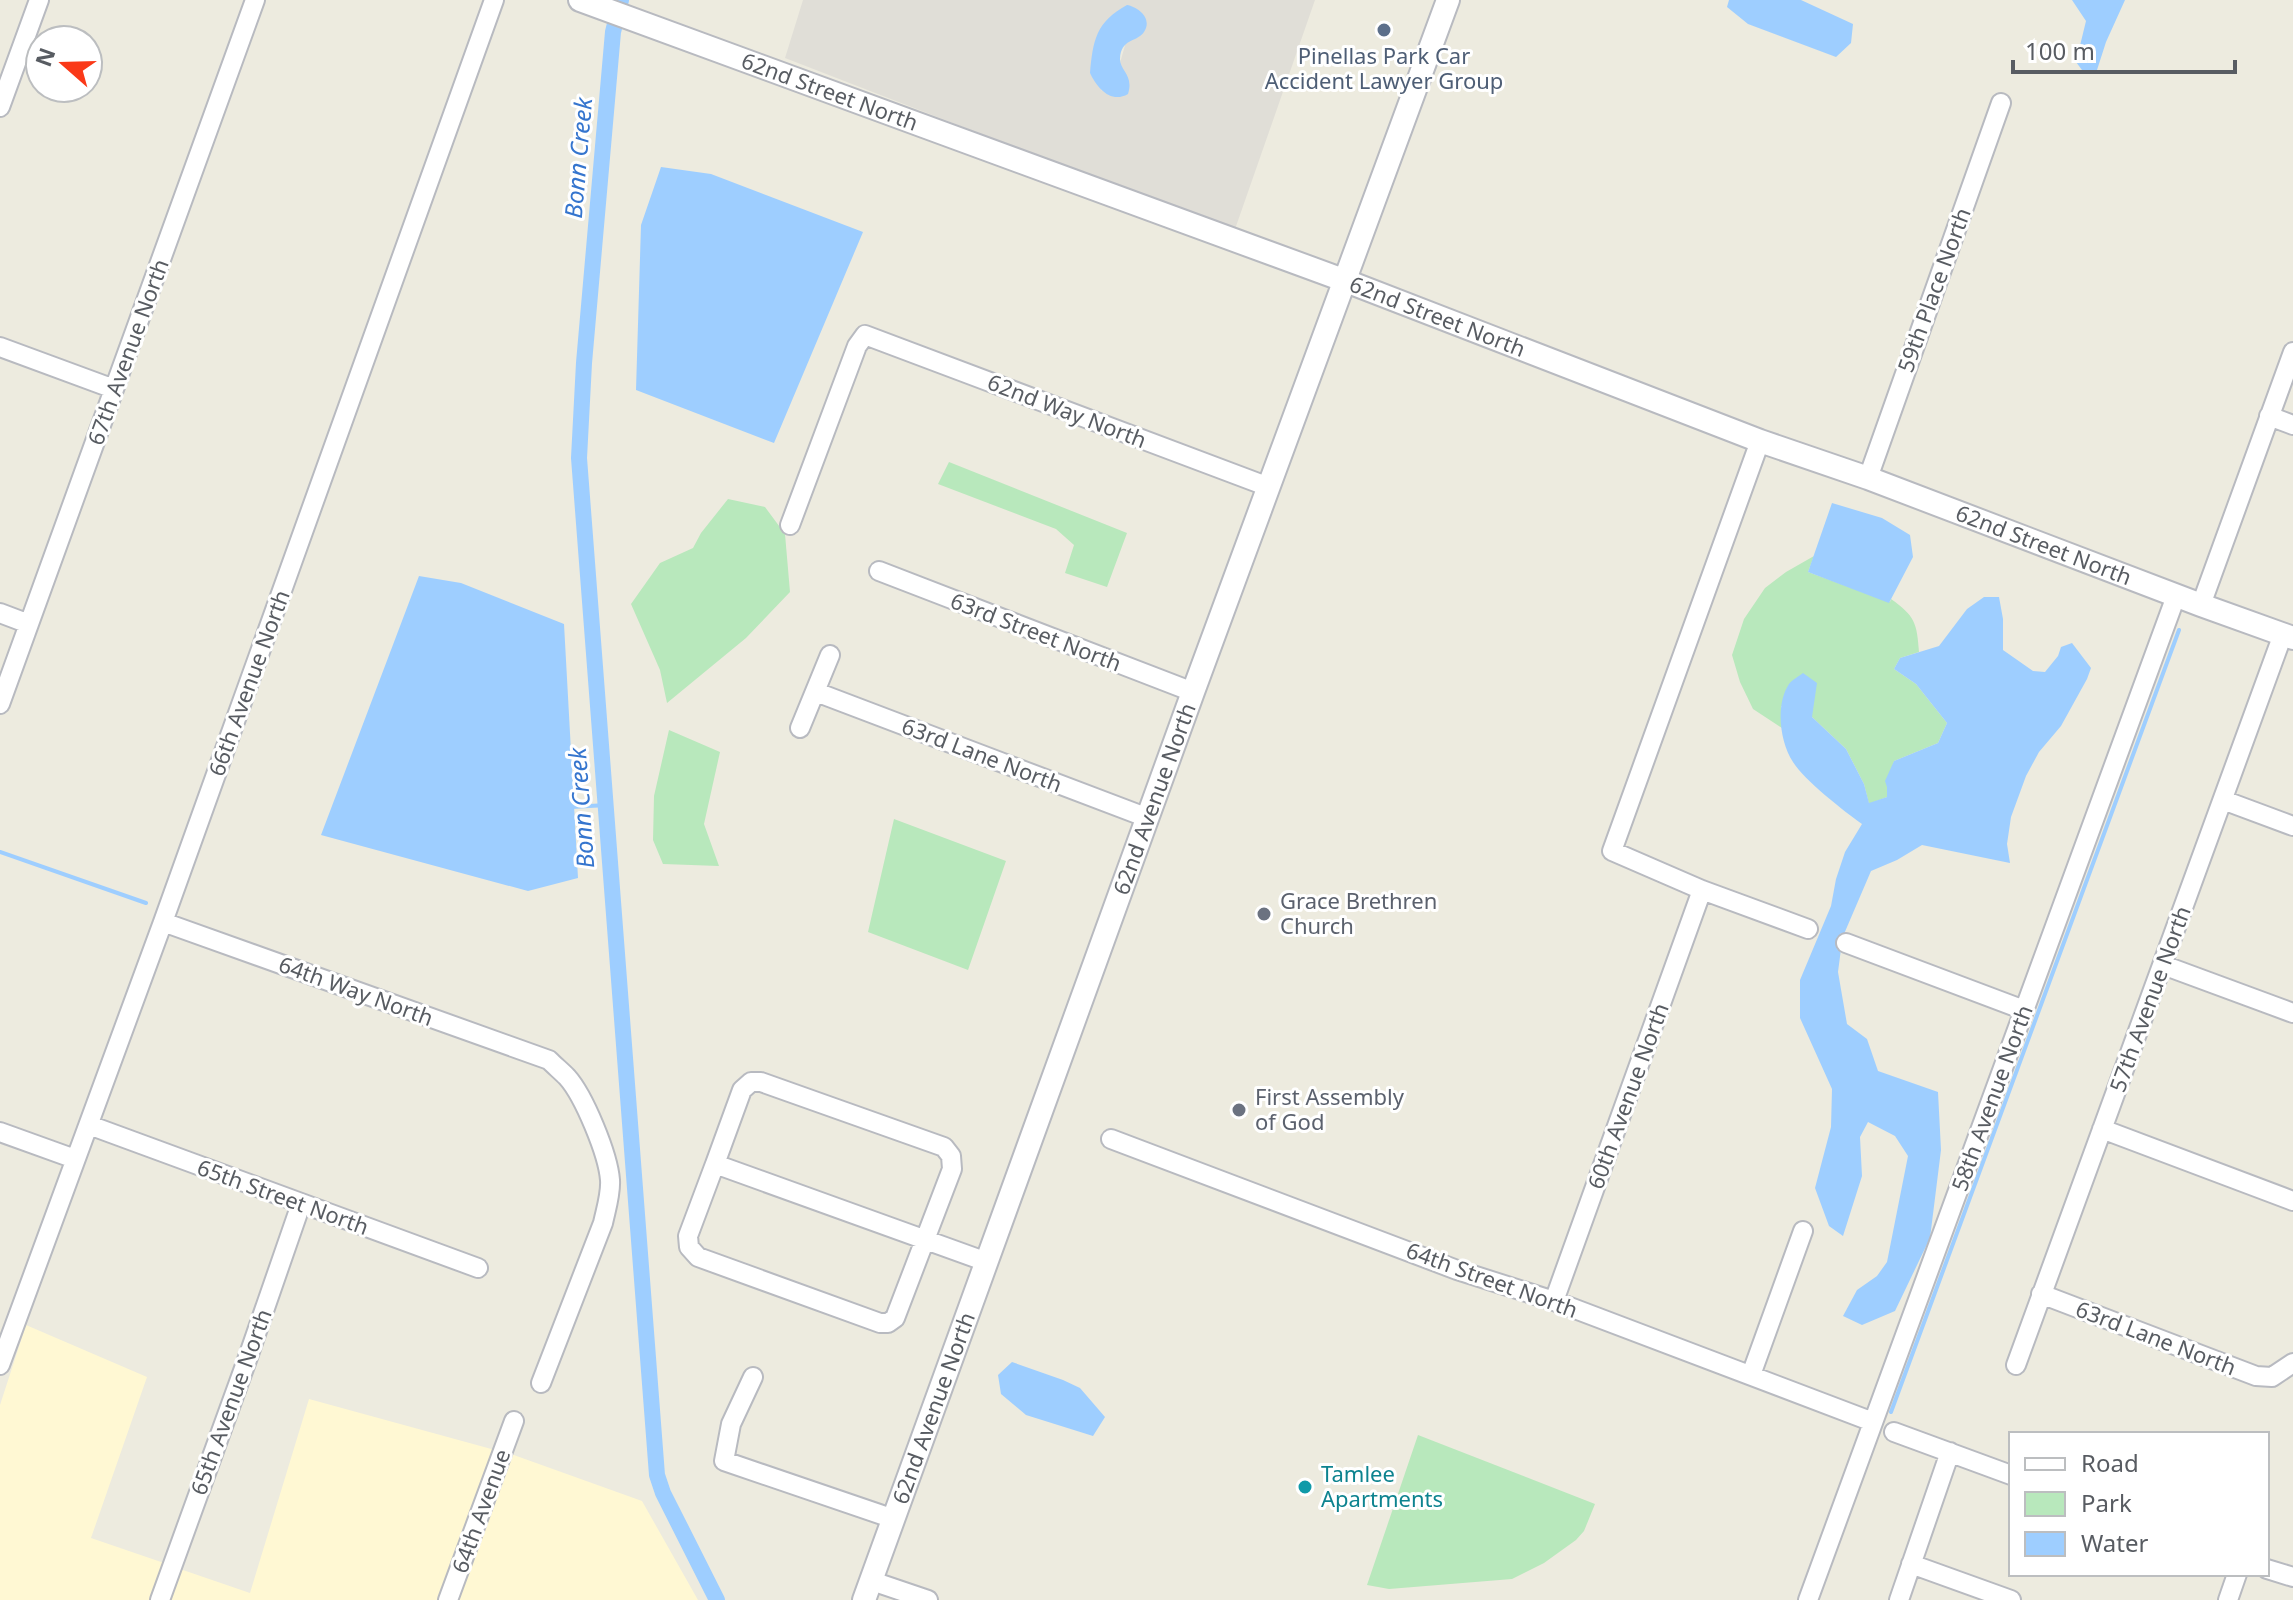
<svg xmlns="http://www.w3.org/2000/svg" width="2293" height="1600" viewBox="0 0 2293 1600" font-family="'Noto Sans',sans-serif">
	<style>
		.commercial { fill: #fff8d3 }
		.industrial { fill: #e0ded7; fill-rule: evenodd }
		.green { fill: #b8e8bc }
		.water { fill: #9eceff }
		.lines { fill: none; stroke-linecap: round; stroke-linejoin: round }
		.stream { stroke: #9eceff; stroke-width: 4 }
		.canal { stroke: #9eceff; stroke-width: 16 }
		.minor-casing { stroke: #b8bac0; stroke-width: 22 }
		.tertiary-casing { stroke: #b8bac0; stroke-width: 26 }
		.minor { stroke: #fff; stroke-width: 18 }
		.tertiary { stroke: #fff; stroke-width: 22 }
		.service-dot { fill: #5c6f8a; stroke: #fff; stroke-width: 3 }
		.worship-dot { fill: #6b7280; stroke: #fff; stroke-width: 3 }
		.culture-dot { fill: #0f9aa8; stroke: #fff; stroke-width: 3 }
		.labels { text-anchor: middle; stroke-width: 6; stroke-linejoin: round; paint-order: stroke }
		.service-label { font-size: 22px; fill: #4e5e75; stroke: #fff }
		.street-label { font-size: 22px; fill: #585c62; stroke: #fff }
		.worship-label { font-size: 22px; fill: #5b616d; stroke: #fff; text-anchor: start }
		.culture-label { font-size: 22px; fill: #0d838f; stroke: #fff; text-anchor: start }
		.water-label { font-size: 24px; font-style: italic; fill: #3575ce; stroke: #fff }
	</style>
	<rect width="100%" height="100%" fill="#edebdf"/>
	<path class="commercial" d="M26,1325L147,1377L91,1538L164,1563L151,1600H0V1405Z
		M309,1399L495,1450L439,1600H169L180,1569L250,1593Z
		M511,1454L642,1501L698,1600H458Z"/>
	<path class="industrial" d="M803,0H1315L1234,232L785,58ZM1146,21L1138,37L1126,42L1120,63L1102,91L1090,73Z"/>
	<path class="green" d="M949,462L1127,533L1107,587L1065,573L1074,545L1056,529L938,484Z
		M728,499L765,507L785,534L790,592L746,638L667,703L660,670L631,604L660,563L693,548L701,533Z
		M1814,556L1808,572L1890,602L1891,599C1915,616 1917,623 1919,652L1900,658L1894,669L1916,684L1947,723L1938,743L1894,761L1887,797L1869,804L1864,784L1846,749L1812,717L1781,706L1782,728L1753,709L1740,682L1732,655L1744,619L1765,588L1786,572Z
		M669,730L720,752L704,824L719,866L663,864L653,840L654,796Z
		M894,819L1006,861L968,970L868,932Z
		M1418,1435L1595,1504L1584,1531L1576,1540L1544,1563L1512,1579L1389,1589L1367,1585Z"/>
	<path class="water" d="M1729,0H1801L1853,24L1851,43L1836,57L1748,24L1727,7Z
		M2072,0H2125L2106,42L2097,70L2091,74L2082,70L2076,62L2086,21Z
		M1127,5C1138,7 1153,18 1144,32C1136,43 1121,38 1120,59C1120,71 1134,75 1128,94C1111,104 1097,88 1090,73C1093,40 1096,22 1127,5Z
		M661,167L711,174L863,232L774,443L636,390L641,225Z
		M1832,503L1882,518L1910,535L1913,557L1889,603L1808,572Z
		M419,576L461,583L564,624L578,878L528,891L321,835Z
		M1984,597H1999L2003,619V650L2033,671L2045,672L2058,656L2061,647L2072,643L2091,668L2087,679L2061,726L2039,752L2026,776L2011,817L2007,844L2010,863L1922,845L1897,860L1871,871L1844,934L1841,933L1836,946L1841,949L1838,972L1847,1024L1867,1039L1878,1071L1938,1092L1941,1150L1930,1238L1895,1311L1862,1325L1843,1316L1857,1290L1877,1276L1887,1262L1908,1156L1895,1136L1868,1122L1860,1137L1862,1176L1843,1236L1829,1226L1815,1188L1831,1127L1832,1089L1800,1018V980L1831,906L1836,879L1845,852L1862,824C1845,812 1803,779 1793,762C1780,742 1775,705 1789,684C1792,680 1799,676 1803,673L1817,683L1812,717L1846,749L1864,784L1869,803L1887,797V787L1885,781L1894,761L1938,743L1947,723L1916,684L1894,669L1900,658L1939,646L1967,609Z
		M1012,1362L1063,1380L1080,1388L1105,1417L1093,1436L1026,1415L1001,1394L998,1375Z"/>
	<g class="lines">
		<path class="stream" d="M572,807L607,805
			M0,852L146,903
			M1891,1412L2179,630"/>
		<path class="canal" d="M621,0L613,32L584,363L579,458L657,1475L663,1493L717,1600"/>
		<defs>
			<path id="minor" d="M0,107L39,0
				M0,347L114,389
				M2269,416L2293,425
				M1760,441L1612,851L1702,890L1808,929
				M1868,478L2001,103
				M790,525L857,346L865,335L1269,487
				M879,571L1193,692
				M2201,605L2293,352
				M0,613L29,624
				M816,692L1148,818
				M0,704L255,0
				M800,728L830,655
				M2223,800L2293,826
				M163,922L549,1060C555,1066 561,1071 567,1077C584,1096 608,1154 610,1180C611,1194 606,1209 603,1223L541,1383
				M1846,943L2024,1010
				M2163,965L2293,1013
				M89,1125L478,1268
				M2102,1129L2293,1201
				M0,1132L75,1159
				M1111,1139L1457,1270L1554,1301L1873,1422
				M715,1164L742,1090L751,1082H761L944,1147L951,1156L952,1169L895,1318L888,1323H880L698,1257L689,1247L688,1236L715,1164L987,1262
				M2041,1294L2256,1376L2272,1377L2293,1363
				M1554,1301L1702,890
				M0,1365L163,922L494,0
				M2016,1365L2283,634
				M1751,1375L1803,1231
				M753,1377L731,1424L724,1461L894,1519
				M1894,1432L2011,1475
				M1911,1564L2011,1600
				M2267,1569L2293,1577
				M872,1581L928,1600
				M160,1600L247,1360L301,1204
				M448,1600L514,1421
				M1808,1600L2176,596
				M1899,1600L1950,1452
				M2228,1600L2237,1574"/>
			<g id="tertiary">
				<path id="s1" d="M580,0L1346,281L1760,441L1868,478L2201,605L2293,638"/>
				<path id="s2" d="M864,1600L1193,692L1448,0"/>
			</g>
		</defs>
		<use href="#minor" class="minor-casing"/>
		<use href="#tertiary" class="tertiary-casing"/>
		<use href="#minor" class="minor"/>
		<use href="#tertiary" class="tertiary"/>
	</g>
	<circle class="service-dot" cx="1384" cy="30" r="8"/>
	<g class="worship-dot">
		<circle cx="1264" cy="914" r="8"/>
		<circle cx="1239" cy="1110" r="8"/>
	</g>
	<circle class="culture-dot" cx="1305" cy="1487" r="8"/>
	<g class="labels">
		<g class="service-label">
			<text x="1384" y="64">Pinellas Park Car<tspan x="1384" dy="25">Accident Lawyer Group</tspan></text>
		</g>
		<g class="street-label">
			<text dy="8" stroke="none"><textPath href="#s1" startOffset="266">62nd Street North</textPath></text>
			<text transform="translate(1934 290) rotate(-70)" y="8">59th Place North</text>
			<text dy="8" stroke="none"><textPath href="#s1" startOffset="914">62nd Street North</textPath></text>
			<text transform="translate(128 352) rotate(-70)" y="8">67th Avenue North</text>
			<text transform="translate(1067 411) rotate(21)" y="8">62nd Way North</text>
			<text dy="8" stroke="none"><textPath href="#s1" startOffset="1562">62nd Street North</textPath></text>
			<text transform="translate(1036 632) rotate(21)" y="8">63rd Street North</text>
			<text transform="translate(249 683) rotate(-70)" y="8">66th Avenue North</text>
			<text transform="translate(982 755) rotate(21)" y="8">63rd Lane North</text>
			<text dy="8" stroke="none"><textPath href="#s2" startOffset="852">62nd Avenue North</textPath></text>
			<text transform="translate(356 991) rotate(20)" y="8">64th Way North</text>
			<text transform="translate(2150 999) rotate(-70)" y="8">57th Avenue North</text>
			<text transform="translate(1628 1096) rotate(-70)" y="8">60th Avenue North</text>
			<text transform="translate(1992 1098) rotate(-70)" y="8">58th Avenue North</text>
			<text transform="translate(283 1197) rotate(20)" y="8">65th Street North</text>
			<text transform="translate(1492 1280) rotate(20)" y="8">64th Street North</text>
			<text transform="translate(2156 1338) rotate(21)" y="8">63rd Lane North</text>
			<text transform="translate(231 1402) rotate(-70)" y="8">65th Avenue North</text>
			<text dy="8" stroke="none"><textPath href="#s2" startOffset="204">62nd Avenue North</textPath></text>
			<text transform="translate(481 1511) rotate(-70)" y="8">64th Avenue</text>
		</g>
		<g class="worship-label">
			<text x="1280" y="909">Grace Brethren<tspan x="1280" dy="25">Church</tspan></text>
			<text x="1255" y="1105">First Assembly<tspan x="1255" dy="25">of God</tspan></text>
		</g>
		<g class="culture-label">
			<text x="1321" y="1482">Tamlee<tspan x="1321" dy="25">Apartments</tspan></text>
		</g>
		<g class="water-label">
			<text transform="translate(579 158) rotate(-85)" y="8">Bonn Creek</text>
			<text transform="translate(582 808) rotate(-94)" y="8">Bonn Creek</text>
		</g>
	</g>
	<rect x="2009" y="1432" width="260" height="144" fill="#ffffff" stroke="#bcbec0" stroke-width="2"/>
	<rect x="2025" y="1458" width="40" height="12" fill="#ffffff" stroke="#bcbec0" stroke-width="2"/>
	<text x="2081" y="1472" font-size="24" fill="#585c62">Road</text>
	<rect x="2025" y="1492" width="40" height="24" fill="#b8e8bc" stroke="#bcbec0" stroke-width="2"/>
	<text x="2081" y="1512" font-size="24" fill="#585c62">Park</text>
	<rect x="2025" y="1532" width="40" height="24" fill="#9eceff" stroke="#bcbec0" stroke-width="2"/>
	<text x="2081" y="1552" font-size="24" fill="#585c62">Water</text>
	<g transform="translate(64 64) rotate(290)"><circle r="38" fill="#ffffff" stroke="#bcbec0" stroke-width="2"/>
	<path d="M0-6L14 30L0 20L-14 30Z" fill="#fa3918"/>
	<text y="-12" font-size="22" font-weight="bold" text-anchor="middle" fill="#585c62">N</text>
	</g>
	<path d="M2013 60v12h222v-12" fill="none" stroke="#585c62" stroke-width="4"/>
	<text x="2025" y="60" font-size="24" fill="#585c62" stroke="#ffffff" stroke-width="6" paint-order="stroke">100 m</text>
</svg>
